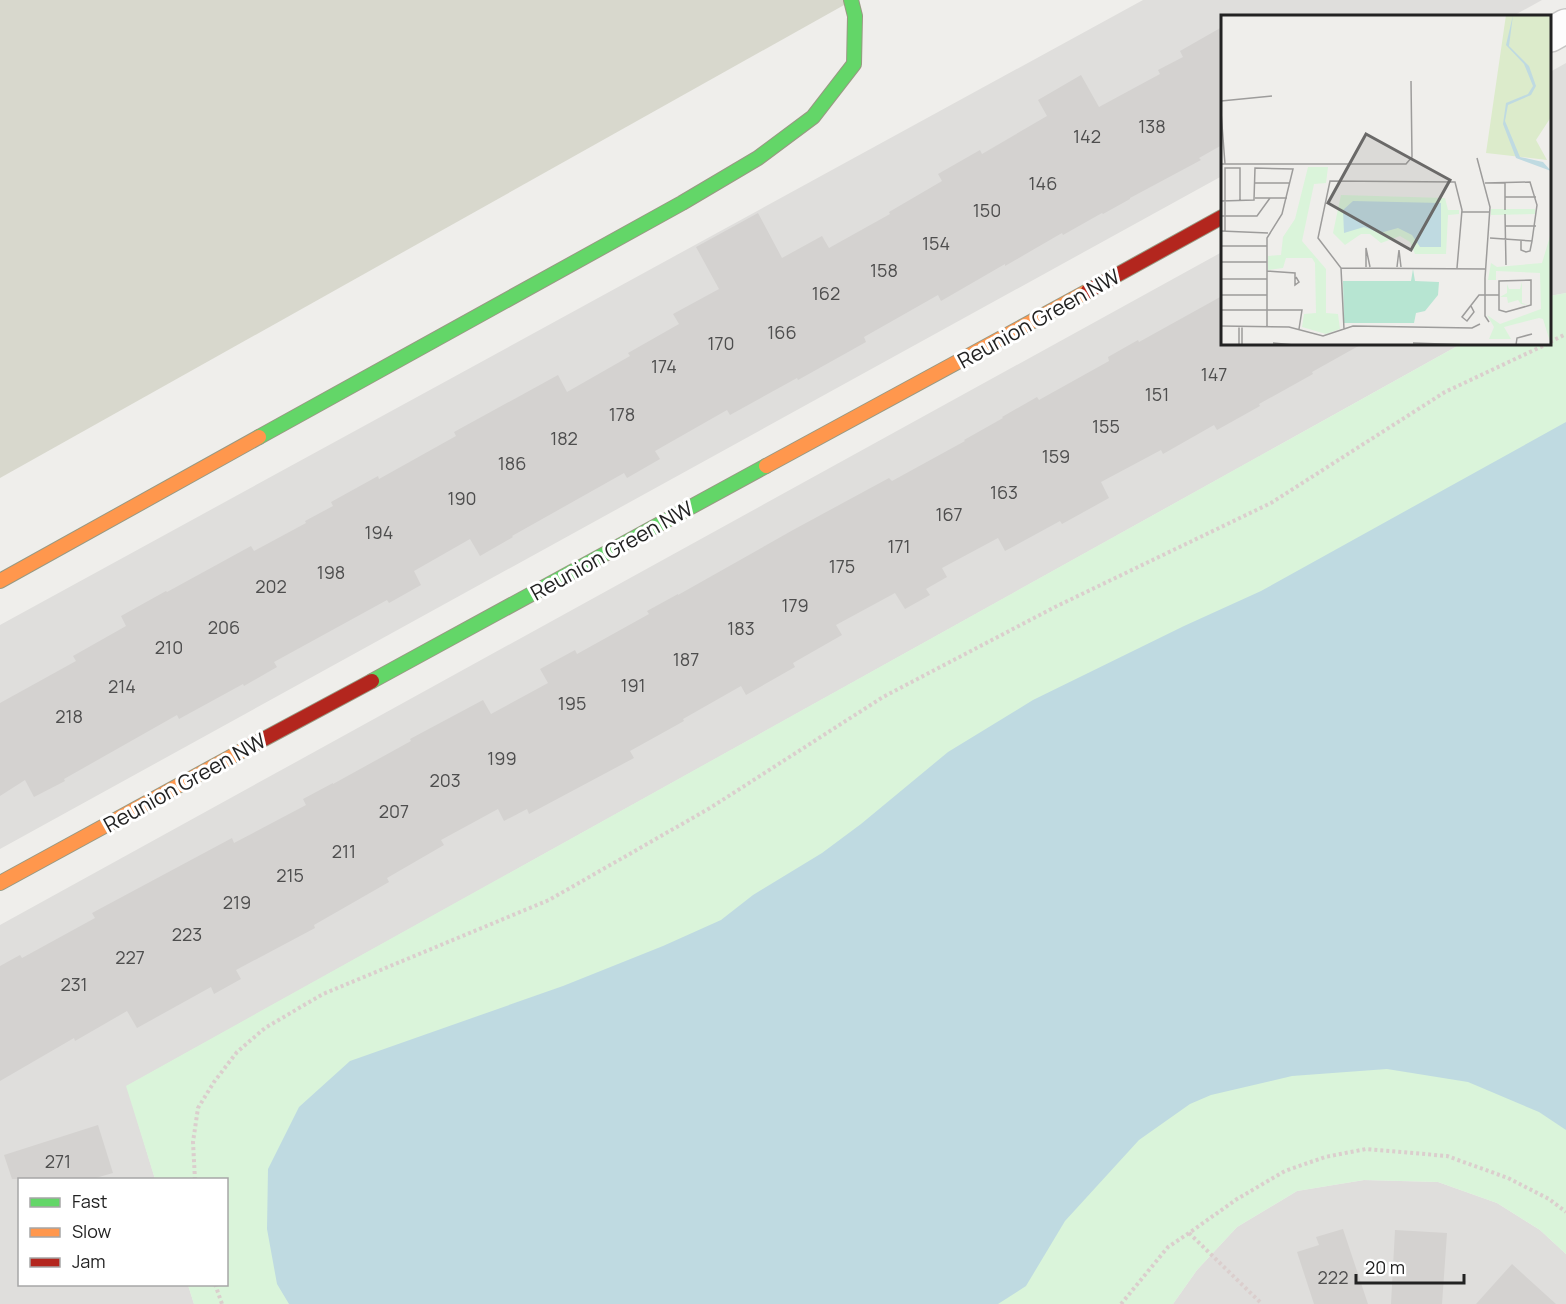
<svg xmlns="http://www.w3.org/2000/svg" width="1566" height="1304" viewBox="0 0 1566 1304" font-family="Manrope,sans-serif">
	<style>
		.residential { fill: #dfdedc }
		.construction { fill: #d8d8cd }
		.park { fill: #daf4da }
		.water { fill: #bfdae1 }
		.building { fill: #d4d2d0 }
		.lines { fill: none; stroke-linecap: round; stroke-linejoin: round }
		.street-casing { stroke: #c7c6c5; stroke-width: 36 }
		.fast-casing { stroke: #989982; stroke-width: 16 }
		.slow-casing { stroke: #989982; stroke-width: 16 }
		.jam-casing { stroke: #989982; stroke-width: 16 }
		.path { stroke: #dbcecd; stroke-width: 4; stroke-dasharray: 3 3; stroke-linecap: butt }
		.street { stroke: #fdfcfc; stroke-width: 33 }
		.fast { stroke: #63d668; stroke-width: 14 }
		.slow { stroke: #ff974d; stroke-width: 14 }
		.jam { stroke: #b3261e; stroke-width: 14 }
		.labels { text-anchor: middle; stroke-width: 6; stroke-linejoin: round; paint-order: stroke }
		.number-label { font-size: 18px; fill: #4e4e4e }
		.street-label { font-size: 21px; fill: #222; stroke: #fff }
		.inset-road { fill: none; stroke: #9d9c9b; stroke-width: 1.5 }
		.view { fill: #6a6968; fill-opacity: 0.15; stroke: #6a6968; stroke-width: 3 }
		.inset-edge { fill: none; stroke: #222; stroke-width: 3 }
	</style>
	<rect width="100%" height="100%" fill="#efeeeb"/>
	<path class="residential" d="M1143,0H1542L1513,16H1222V176L0,849V625Z
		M1566,63V293L1550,296V72Z
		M1222,252V344H1461L127,1086L155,1179L20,1180V1284L188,1285L194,1304H0V925Z
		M1364,1180L1438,1182L1497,1203L1540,1230L1566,1254V1304H1173L1197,1270L1237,1227L1297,1191Z"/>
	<path class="construction" d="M0,0H853L0,478Z"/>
	<path class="park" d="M1566,293V1254L1540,1230L1497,1203L1438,1182L1364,1180L1297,1191L1237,1227L1197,1270L1173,1304H194L188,1285L226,1284V1180L155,1179L126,1086L1461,344H1550V296Z"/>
	<path class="water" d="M1566,422V1130L1539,1112L1468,1082L1387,1069L1292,1076L1211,1095L1190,1104L1139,1140L1065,1221L1026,1286L998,1304H289L277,1284L267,1229L268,1169L299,1107L350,1061L563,986L663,946L721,920L753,895L822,853L861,824L948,752L1033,700L1184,626L1261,591Z"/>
	<path class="building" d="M1222,27V145L1199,158L1201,160L1130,198V199L1103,214L1102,213L1063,235L1062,233L1005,266V264L941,301L938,295L864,337L866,342L798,380L797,378L730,415L727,410L655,451L660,459L627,478L624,473L512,536L513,537L480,556L470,539L414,571L421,585L389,603L387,600L274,662L277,667L244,686L243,684L179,719L177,715L64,779L65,781L34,797L25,780L0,796V703L76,661L73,656L126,626L121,616L166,591L167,592L251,546L254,551L306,523L305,521L333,506L331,502L378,476L379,479L456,436L454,432L558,375L567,392L630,356L628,353L679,324L673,314L719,289L696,247L758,213L782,258L822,236L829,248L890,214L889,212L942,181L938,174L980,150L982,154L1047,116L1038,100L1081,75L1099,107L1160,74L1158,70L1183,57L1180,51Z
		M1222,296V344H1362L1312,372L1313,374L1259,404L1260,406L1217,430L1214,425L1163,454L1161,450L1101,482L1109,498L1062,524L1060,521L1005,551L998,538L942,568L947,577L926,589L930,595L905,609L895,593L836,625L842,635L793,663L795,667L746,695L741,686L683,719L684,721L630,751L634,758L529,814L527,809L504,821L498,809L441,840L444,845L387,878L389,882L314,925L315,928L236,970L241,979L214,994L211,987L137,1028L127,1011L75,1041L74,1038L0,1081V966L20,955L22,958L95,918L92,913L232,838L234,843L306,805L303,799L333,783V784L411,741L410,739L483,700L491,714L548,683L540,669L575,650L577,654L649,614L647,611L678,594V595L793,530L889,478L892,481L965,441L964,440L1003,418L1002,417L1037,397L1039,400L1109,361L1108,357L1138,340L1139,342Z
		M98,1125L113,1173L92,1179H12L4,1155Z
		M1343,1229L1368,1304H1314L1297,1252L1319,1245L1316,1237Z
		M1395,1230L1447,1233L1442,1304H1391Z
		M1512,1264L1556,1304H1476Z"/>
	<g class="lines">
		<defs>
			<path id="street" d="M1550,35L1566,26"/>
			<path id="fast" d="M259,437L682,203L758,158L813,117L854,64L855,16L851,0
				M372,681L766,466"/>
			<path id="slow" d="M766,466L1088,291
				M0,581L259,437
				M0,883L249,747"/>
			<path id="jam" d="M1088,291L1222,217
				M249,747L372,681"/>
		</defs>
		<use href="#street" class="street-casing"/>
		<use href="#fast" class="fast-casing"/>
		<use href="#slow" class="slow-casing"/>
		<use href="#jam" class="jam-casing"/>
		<path class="path" d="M1550,342L1566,334
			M195,1180L193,1142L198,1108L214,1082L237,1052L265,1028L323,994L549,900L710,808L883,697L1055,607L1271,503L1445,392L1547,344
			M1189,1233L1262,1304
			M215,1284L222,1304
			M1121,1304L1168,1247L1189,1233L1237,1199L1285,1171L1325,1157L1366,1149L1447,1156L1508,1178L1549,1199L1566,1212"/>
		<use href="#street" class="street"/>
		<use href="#fast" class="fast"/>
		<use href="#slow" class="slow"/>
		<use href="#jam" class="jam"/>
	</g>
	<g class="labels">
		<g class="number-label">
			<text x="1152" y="133">138</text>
			<text x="1087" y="143">142</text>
			<text x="1043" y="190">146</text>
			<text x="987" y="217">150</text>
			<text x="936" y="250">154</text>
			<text x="884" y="277">158</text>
			<text x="826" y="300">162</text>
			<text x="782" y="339">166</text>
			<text x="721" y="350">170</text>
			<text x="664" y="373">174</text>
			<text x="1214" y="381">147</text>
			<text x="1157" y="401">151</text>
			<text x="622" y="421">178</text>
			<text x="1106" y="433">155</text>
			<text x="564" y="445">182</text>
			<text x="1056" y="463">159</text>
			<text x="512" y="470">186</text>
			<text x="1004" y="499">163</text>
			<text x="462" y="505">190</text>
			<text x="949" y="521">167</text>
			<text x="379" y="539">194</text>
			<text x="899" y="553">171</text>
			<text x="842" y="573">175</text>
			<text x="331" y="579">198</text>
			<text x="271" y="593">202</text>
			<text x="795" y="612">179</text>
			<text x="224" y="634">206</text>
			<text x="741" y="635">183</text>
			<text x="169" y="654">210</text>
			<text x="686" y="666">187</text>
			<text x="633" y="692">191</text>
			<text x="122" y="693">214</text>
			<text x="572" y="710">195</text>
			<text x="69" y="723">218</text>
			<text x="502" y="765">199</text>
			<text x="445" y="787">203</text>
			<text x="394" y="818">207</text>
			<text x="344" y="858">211</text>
			<text x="290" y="882">215</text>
			<text x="237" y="909">219</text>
			<text x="187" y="941">223</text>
			<text x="130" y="964">227</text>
			<text x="74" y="991">231</text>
			<text x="58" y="1168">271</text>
			<text x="1333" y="1284">222</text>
		</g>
		<g class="street-label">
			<text transform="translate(1039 319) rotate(-29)" y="7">Reunion Green NW</text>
			<text transform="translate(612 551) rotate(-29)" y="7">Reunion Green NW</text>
			<text transform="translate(185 783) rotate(-29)" y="7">Reunion Green NW</text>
		</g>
	</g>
	<g transform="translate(1221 15)">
		<rect width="330" height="330" fill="#efeeeb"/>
		<path d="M285,0H330V102L315,125L326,145L265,138Z" fill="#dcebcb"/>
		<path d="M87,152H107L105,168L93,169L81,226L105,254V298L117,299L119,314L105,319L81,312L83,299L95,298L94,248L91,243H65L62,253L47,255V241L60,240L62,222L74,204ZM120,180L224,183L227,195H238V199L227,200L225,239H194L189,227L179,221L160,228L149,219H140L124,230L112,218ZM270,194H314V199L270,200ZM330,218V330L322,304L318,303L283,312L290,324H268L273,312L266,300L279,309L320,294L319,258L275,256V265H267L270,248L276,252L321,248ZM301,267V288L307,290L300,289L297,285L287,288L286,282H279L286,278V269L288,274H299Z" fill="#daf4da"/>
		<path d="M192,254L194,266L218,267L217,280L204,296L195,298L193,308H123L122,266H190Z" fill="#b7e5d2"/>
		<path d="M292,0L288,31L308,51L315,71L310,80L287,90L284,106L299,142L322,147L330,156L295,143L282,109L285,88L307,79L312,71L303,49L285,30ZM132,186L220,188V232H199L191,220L177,213L159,218L143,212L123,218L122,195Z" fill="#bfdae1"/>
		<path class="inset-road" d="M0,86L51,81M0,97L4,149M256,143L269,192L264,263V301L268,307M0,149H185L191,142L190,66M284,167V195M34,168H69M264,168L309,167L316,190L311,226L269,223M284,182H315M34,183H66M0,186L33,185L34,153L72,154L61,199L46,223V311M241,197H269M284,199L285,250M0,201H36L49,183M284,211H315M0,216L47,218M4,216V153H19V186M300,226V235L305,237L309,236L311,226M0,231H46M0,247H46M145,252V233L149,252M176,252L178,235L180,252M120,253L265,254M46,256L74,258V270L78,267L75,262M0,264H46M310,265V290L285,297L278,295V266ZM0,280H46M250,291L253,297L246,306L241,302L258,280H278M0,295H81L78,314M0,311L68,312L102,321L132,311L251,313L259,309M21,311V330M123,314L120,253L97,223L109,166L234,167L241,195L236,253M52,328L73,330M192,328L249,330M18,330V311M128,330H192M295,330L296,323L311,319"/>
		<path class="view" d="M145,119L229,165L190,235L107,188Z"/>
		<rect width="330" height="330" class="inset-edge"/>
	</g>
	<rect x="18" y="1178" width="210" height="108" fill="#ffffff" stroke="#a7a7a7" stroke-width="1.5"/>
	<rect x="30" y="1198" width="30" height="9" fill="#63d668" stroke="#a7a7a7" stroke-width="1.5"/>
	<text x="72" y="1208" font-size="18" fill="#222222">Fast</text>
	<rect x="30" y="1228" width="30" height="9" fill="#ff974d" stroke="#a7a7a7" stroke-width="1.5"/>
	<text x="72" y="1238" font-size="18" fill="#222222">Slow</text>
	<rect x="30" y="1258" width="30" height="9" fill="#b3261e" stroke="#a7a7a7" stroke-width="1.5"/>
	<text x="72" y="1268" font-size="18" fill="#222222">Jam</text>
	<path d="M1356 1274v9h108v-9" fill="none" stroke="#222222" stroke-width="3"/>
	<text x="1365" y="1274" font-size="18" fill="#222222" stroke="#ffffff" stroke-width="4.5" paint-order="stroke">20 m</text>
</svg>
